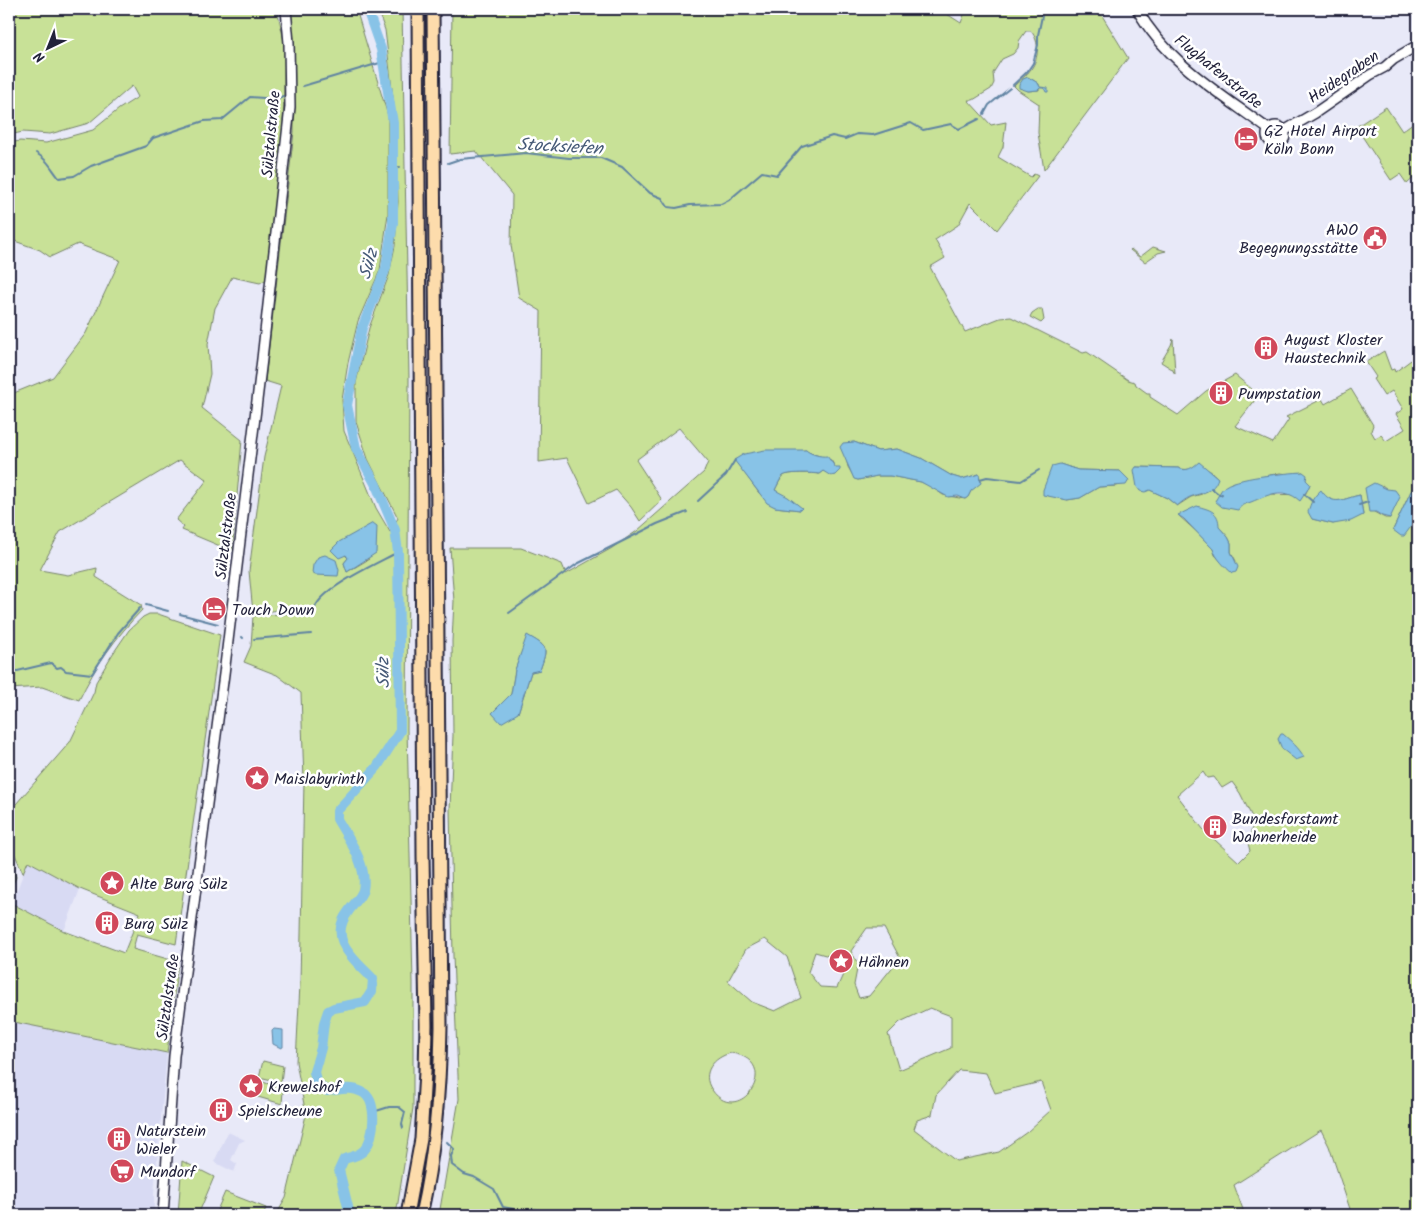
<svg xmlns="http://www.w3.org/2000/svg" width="1427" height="1224" viewBox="0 0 1427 1224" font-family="Kalam,sans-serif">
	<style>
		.built { fill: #d8daf3 }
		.green { fill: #c8e197; stroke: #758269; fill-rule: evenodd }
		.water { fill: #88c3e7; stroke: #5f83a2 }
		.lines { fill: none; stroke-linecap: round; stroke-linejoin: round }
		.stream { stroke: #5f83a2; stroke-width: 2 }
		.river { stroke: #88c3e7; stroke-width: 10 }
		.secondary-casing { stroke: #22223b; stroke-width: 12 }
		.motorway-casing { stroke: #22223b; stroke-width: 15 }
		.secondary { stroke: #fff; stroke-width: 9 }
		.motorway { stroke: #fddcac; stroke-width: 11 }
		.labels { text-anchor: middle; stroke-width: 5; stroke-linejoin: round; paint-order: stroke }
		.street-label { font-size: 16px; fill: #22223b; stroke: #fff }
		.poi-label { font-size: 16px; fill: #22223b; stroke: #fff; text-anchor: start }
		.water-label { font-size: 18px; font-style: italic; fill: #465a77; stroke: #fff }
	</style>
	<rect width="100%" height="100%" fill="#e8e9f8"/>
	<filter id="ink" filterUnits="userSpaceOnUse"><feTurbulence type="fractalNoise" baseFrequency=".02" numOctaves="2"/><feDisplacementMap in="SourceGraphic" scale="10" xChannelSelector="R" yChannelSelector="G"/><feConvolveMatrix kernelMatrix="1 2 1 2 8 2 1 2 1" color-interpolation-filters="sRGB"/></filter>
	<g filter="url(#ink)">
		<path class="built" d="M28,861L80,889L64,931L12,903Z
			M9,1021L167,1053L154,1193V1215H9Z
			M228,1132L245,1140L239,1143L231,1160L237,1164L234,1172L214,1162Z"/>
		<path class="green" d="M9,9H277L285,45L283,131L267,279L260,283L232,277L215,308L208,344L210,374L202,408L242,440L232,551L182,530L184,527L176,520L207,480L180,460L60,532L40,570L68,575L97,568L96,577L141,605L142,610C115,638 96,665 79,700L42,687L9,689V395L53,377L86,333L120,260L78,244L50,257L40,250L9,239V143L20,141L46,143L93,130L119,109L138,97L132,86L89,123L50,134L23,132L9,135Z
			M290,9H356L388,116V214L380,270L358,321L348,363L342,400L344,431L376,508L390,532L398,518L368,459L356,422V383L369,328L389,275L395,246L398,202L396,122L385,30L377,9H402L409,379L407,729L413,983V1108L396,1215H276L286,1198L306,1115L296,1062L300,984L304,781L301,693L277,675L244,662L251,646L253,616L298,613V608L253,613L249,571L264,457L281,386L265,381L294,132V40ZM345,555L369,559L347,572L344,563L348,558Z
			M452,9H939L961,23L966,9H1098L1128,58L1044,170L1038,133L1039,104L1018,90L1014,86C1020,80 1027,75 1031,69C1039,58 1040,42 1031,31H1026L1019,41L1018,48L1013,54L1002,59L993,73L994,83L991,89L973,100H968L991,125L1006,122L1003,147L998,157L1031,177L1034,174L1038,176L997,230L970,203L958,225L935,240L945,258L930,267L965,332L1000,318L1011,317L1083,353L1087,352L1128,380L1135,382L1136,385L1147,393H1150V397L1178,415L1206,391L1235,375L1259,395L1235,426L1273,443L1289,419L1286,417L1322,399L1325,404L1351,389L1373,425L1371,431L1375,438L1381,435L1386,441L1405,429L1396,414L1403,409L1392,391L1384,396L1373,379L1376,377L1366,362L1384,351L1391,370L1394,369L1395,372L1415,357V354L1418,351V483L1411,491L1393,530L1409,528L1413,524L1418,523V1215H1352L1329,1146L1321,1130L1234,1185L1245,1215H439L459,1099L453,956L450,809L453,735L452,641L454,601L450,548H521L562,564L566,574L612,548L637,531L704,472L708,462L679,428L636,460L662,500L640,521L631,507L616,490L589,503L567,458L539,462L541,311L519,298L511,245L512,195L476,151L450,154ZM1027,77L1033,80L1039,84V90L1028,91L1019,85ZM854,442L878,451L897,449L921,458L952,476L962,479L979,474L968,497L965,499L943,495L932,487L921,482L890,476H877L858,480L855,479L848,467L843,444ZM806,450L808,452L831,460L838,472L835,475L823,471L819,474C813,473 788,472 783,476C780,480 777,486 775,490L800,510L775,507L759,493L735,460ZM1060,464L1078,470L1120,471L1128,480L1117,486L1099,487L1080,498L1067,500ZM1136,467L1178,468C1187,472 1198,466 1208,470C1212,471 1215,476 1218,478L1202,494L1191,497L1177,506L1167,498L1150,490ZM1303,472L1306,480L1310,484L1305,495L1269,494L1242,504L1215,501L1231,483L1280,473L1289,474ZM1382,485L1387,489L1390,518H1385L1374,512ZM1321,491C1333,508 1344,498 1360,495L1363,515L1333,524L1312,519ZM1178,515L1219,527L1228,537L1231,543V552L1236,561L1232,573L1215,555L1213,549L1198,533ZM528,636C548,647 548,647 540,670L531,672L518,713H492L511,694L515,670ZM1203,772L1207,778L1214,777L1222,788L1232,782L1240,793L1254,821L1248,843L1250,851L1239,862L1203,829L1177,795ZM867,928H884L900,958L869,996L859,998L854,985L858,964L851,951ZM765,939L787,957L801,998L775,1011L752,1002L728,981L746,949ZM815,952L836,958L845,970L837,988L820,987L808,972ZM930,1008L951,1016V1048L899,1070L888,1034L900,1022ZM731,1053C785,1061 739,1129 712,1090C700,1073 714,1057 731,1053ZM959,1070L986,1073L995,1093L1041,1082L1051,1110L1027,1132L999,1152L956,1161L914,1129L917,1120L932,1115L936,1095Z
			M1386,107L1402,131L1418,119V174L1407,184L1400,174L1391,180L1356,127Z
			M1153,247L1166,251L1158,253L1145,262L1130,250L1131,249L1140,257Z
			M1038,309H1042L1044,320L1041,323L1030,317L1032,313Z
			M1173,339L1175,374L1172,369L1161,362L1171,345Z
			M149,614H158L220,635L176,944L137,934L133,949L178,962L167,1053L9,1021V902L64,931L124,953L140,913L80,889L28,861L23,873L9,841V812L70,742L94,692L96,682L112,655L129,630L143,617Z
			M9,860L16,877L9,893Z
			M263,1061L283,1066L281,1082L259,1077Z
			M253,1079L282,1088L283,1091L282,1104L251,1095L250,1091Z
			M182,1161L214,1177L198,1215H178Z
			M225,1192L266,1208L263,1215H215Z"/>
		<path class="water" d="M1028,77L1038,83L1040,87L1048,88V92H1046L1044,88H1040L1038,90L1028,91L1019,88V85L1023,79Z
			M854,442L878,451L897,449L921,458L952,476L962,479L979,474L981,483L971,491L968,497L965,499L958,496L948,497L921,482L890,476H877L858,480L854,479L840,447L843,443Z
			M765,450H806C810,454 821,457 827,456L836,468H840V470L835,475L831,476L823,471L819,474C813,473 788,472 783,476C780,479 777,486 775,490L788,497L802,508L800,510L775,507L767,503L734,460L744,454Z
			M1199,462L1218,478C1213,493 1203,492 1190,497C1185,499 1181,503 1177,506L1167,498L1150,490L1145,492L1140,491L1137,487L1134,470L1136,467L1178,468C1187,472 1192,468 1199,462Z
			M1060,464L1078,470L1120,471L1129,480L1126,485L1099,487L1080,498L1067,500L1043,495V490L1052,466Z
			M1303,472L1307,475L1306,480L1310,484L1308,489L1300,501C1283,486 1269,495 1251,502C1245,504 1242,504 1238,510L1222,507L1215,501C1218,497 1220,491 1223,488C1233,477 1288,473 1303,472Z
			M1374,483L1387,489L1395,490L1400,497L1390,518L1382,516L1376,512H1369L1365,488Z
			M1418,483V523L1413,524L1404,536H1401L1393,530L1411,491Z
			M1321,490C1333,508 1344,498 1360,495L1363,515L1351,521L1333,524L1312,519L1308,512C1311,502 1313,497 1321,490Z
			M1197,506C1210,510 1219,511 1219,527L1228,537L1231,543V552L1238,567L1236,572L1232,573C1225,567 1216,558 1213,549L1184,519L1178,515Z
			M373,523L377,526L376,553L347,572L344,563L348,558L346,555L339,558L331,550L339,542Z
			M325,555L336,560L339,570L338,576L315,575L312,573L313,565L318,557Z
			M527,635C548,647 548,647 540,670L531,672L518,713L501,723L492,713L511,694L515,670Z
			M1281,734H1283C1291,741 1299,748 1304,757L1296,760L1282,749L1278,739Z
			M274,1029L283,1030V1047L281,1048L273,1044L272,1031Z"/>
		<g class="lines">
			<path class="stream" d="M1013,85L1027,72L1033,63L1038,45V35L1042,16L1038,9
				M303,86L383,62
				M984,114L989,105L1010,88
				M36,153C48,160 51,168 59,178L74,176L91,166L146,146L153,138L204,121L222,120L250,97L277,99L283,96
				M448,163L460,159L526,153L569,158H601L622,167L650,193L662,198L668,207L676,208L690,205L721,204L729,200L762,172L777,175L802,146L832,136L845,139L857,134L873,135L911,123L923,130L951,124L959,129L979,119
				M393,168L400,167
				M980,479L987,477L1021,481L1039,470
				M1211,488L1220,495L1222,494
				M1304,494L1313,502
				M698,501L726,475L735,460
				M1359,505L1368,502
				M146,605L168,611
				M315,608C322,588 378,563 398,552
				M509,613L577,564L657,524L687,512
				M180,614L218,624
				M242,637L243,638
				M254,639L311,634
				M9,673L51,663L57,668L61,667L66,671L92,674L118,633L140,608
				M373,1112L389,1107H399L405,1112L402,1124L403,1128
				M447,1142L454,1149L451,1156L452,1165L464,1174L474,1177L494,1189L503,1207L513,1209L521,1215
				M521,1215C530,1207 542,1208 552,1215"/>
			<path class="river" d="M350,1215L339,1170L344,1159C351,1157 361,1155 365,1149C375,1137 378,1100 362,1092C351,1086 338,1090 327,1091L317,1084L314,1072L321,1048L324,1023L328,1011L334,1008L365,1002L372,991L373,979C355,960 327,940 348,912C352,906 361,897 363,890C368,865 349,840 337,819V811L377,767L400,731L398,552L395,530L376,485L356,448L347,405L362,328L386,268L393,223V123L381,49L367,9"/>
			<defs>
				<path id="secondary" d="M1137,9C1166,62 1221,94 1268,129
					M1267 135a9 9 0 1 1 18 0a9 9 0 1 1-18 0Z
					M1284,131L1315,113L1370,75L1385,67L1394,59L1418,45
					M163,1215L174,1056L224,674L262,359L290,107L289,43L286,9"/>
				<path id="motorway" d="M407,1215L421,1139L425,1072L426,1025L423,856L418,9
					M421,1215C435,1153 440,1090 441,1027L433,9"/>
			</defs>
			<use href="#secondary" class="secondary-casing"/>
			<use href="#motorway" class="motorway-casing"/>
			<use href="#secondary" class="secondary"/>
			<use href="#motorway" class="motorway"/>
		</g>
	</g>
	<defs>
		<symbol id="hotel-disc" viewBox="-11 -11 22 22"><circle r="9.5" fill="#d1495b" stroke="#fff"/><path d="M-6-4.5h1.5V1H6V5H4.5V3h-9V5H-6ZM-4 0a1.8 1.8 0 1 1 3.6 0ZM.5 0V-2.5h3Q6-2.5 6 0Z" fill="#fff"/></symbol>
		<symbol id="civic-disc" viewBox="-11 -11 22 22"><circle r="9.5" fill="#d1495b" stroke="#fff"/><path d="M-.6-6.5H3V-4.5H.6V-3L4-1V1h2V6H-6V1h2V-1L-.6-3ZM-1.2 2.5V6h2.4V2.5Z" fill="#fff"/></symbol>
		<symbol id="building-disc" viewBox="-11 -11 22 22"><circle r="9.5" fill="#d1495b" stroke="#fff"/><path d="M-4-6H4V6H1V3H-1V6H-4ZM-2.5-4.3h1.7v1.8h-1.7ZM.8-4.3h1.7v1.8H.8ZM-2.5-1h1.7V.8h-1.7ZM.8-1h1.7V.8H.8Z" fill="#fff"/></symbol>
		<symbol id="sight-disc" viewBox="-11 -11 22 22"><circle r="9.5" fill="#d1495b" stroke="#fff"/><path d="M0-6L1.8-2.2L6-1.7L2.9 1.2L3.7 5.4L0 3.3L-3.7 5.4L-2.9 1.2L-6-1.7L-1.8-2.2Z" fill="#fff"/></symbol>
		<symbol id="supermarket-disc" viewBox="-11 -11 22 22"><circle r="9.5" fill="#d1495b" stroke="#fff"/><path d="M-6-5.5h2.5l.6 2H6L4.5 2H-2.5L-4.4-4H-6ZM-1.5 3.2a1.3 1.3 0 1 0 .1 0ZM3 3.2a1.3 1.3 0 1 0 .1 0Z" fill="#fff"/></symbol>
	</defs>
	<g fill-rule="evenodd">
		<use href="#hotel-disc" x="1232" y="125" width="28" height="28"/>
		<use href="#civic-disc" x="1361" y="224" width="28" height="28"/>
		<use href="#building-disc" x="1252" y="334" width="28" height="28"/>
		<use href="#building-disc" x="1207" y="379" width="28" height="28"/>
		<use href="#hotel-disc" x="200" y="595" width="28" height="28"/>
		<use href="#sight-disc" x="243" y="764" width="28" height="28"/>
		<use href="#building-disc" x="1201" y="813" width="28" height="28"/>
		<use href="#sight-disc" x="98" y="869" width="28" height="28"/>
		<use href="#building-disc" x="93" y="909" width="28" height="28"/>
		<use href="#sight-disc" x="827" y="947" width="28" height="28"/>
		<use href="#sight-disc" x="237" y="1072" width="28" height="28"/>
		<use href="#building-disc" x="207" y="1096" width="28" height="28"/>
		<use href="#building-disc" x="105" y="1125" width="28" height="28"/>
		<use href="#supermarket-disc" x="108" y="1157" width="28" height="28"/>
	</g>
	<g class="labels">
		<g class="street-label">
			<text transform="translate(1219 71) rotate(39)" y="6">Flughafenstraße</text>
			<text transform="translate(1343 76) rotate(-34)" y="6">Heidegraben</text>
			<text transform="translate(270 134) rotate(-85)" y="6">Sülztalstraße</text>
			<text transform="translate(225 536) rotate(-83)" y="6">Sülztalstraße</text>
			<text transform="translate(167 997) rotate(-82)" y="6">Sülztalstraße</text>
		</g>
		<g class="poi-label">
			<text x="1264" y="136">GZ Hotel Airport<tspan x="1264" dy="18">Köln Bonn</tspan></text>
			<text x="1358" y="235" text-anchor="end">AWO<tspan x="1358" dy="18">Begegnungsstätte</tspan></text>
			<text x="1284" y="345">August Kloster<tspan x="1284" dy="18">Haustechnik</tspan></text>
			<text x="1238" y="399">Pumpstation</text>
			<text x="232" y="615">Touch Down</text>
			<text x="274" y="784">Maislabyrinth</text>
			<text x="1232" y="824">Bundesforstamt<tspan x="1232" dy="18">Wahnerheide</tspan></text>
			<text x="130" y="889">Alte Burg Sülz</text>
			<text x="124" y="929">Burg Sülz</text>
			<text x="858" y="967">Hähnen</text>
			<text x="268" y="1092">Krewelshof</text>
			<text x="238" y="1116">Spielscheune</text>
			<text x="136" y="1136">Naturstein<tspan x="136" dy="18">Wieler</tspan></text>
			<text x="140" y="1177">Mundorf</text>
		</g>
		<g class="water-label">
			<text transform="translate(560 146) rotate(3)" y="6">Stocksiefen</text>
			<text transform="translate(368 264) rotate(-74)" y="6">Sülz</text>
			<text transform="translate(383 673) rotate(-91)" y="6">Sülz</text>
		</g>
	</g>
	<rect width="1427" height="1224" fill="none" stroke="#fff" stroke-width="30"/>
	<rect x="15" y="15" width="1397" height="1194" fill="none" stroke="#22223b" stroke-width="2" filter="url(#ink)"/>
	<g transform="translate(48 48) rotate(223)" stroke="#ffffff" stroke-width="4" paint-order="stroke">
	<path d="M0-4L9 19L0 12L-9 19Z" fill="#22223b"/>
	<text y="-8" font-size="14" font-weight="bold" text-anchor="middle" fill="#22223b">N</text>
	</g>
</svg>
